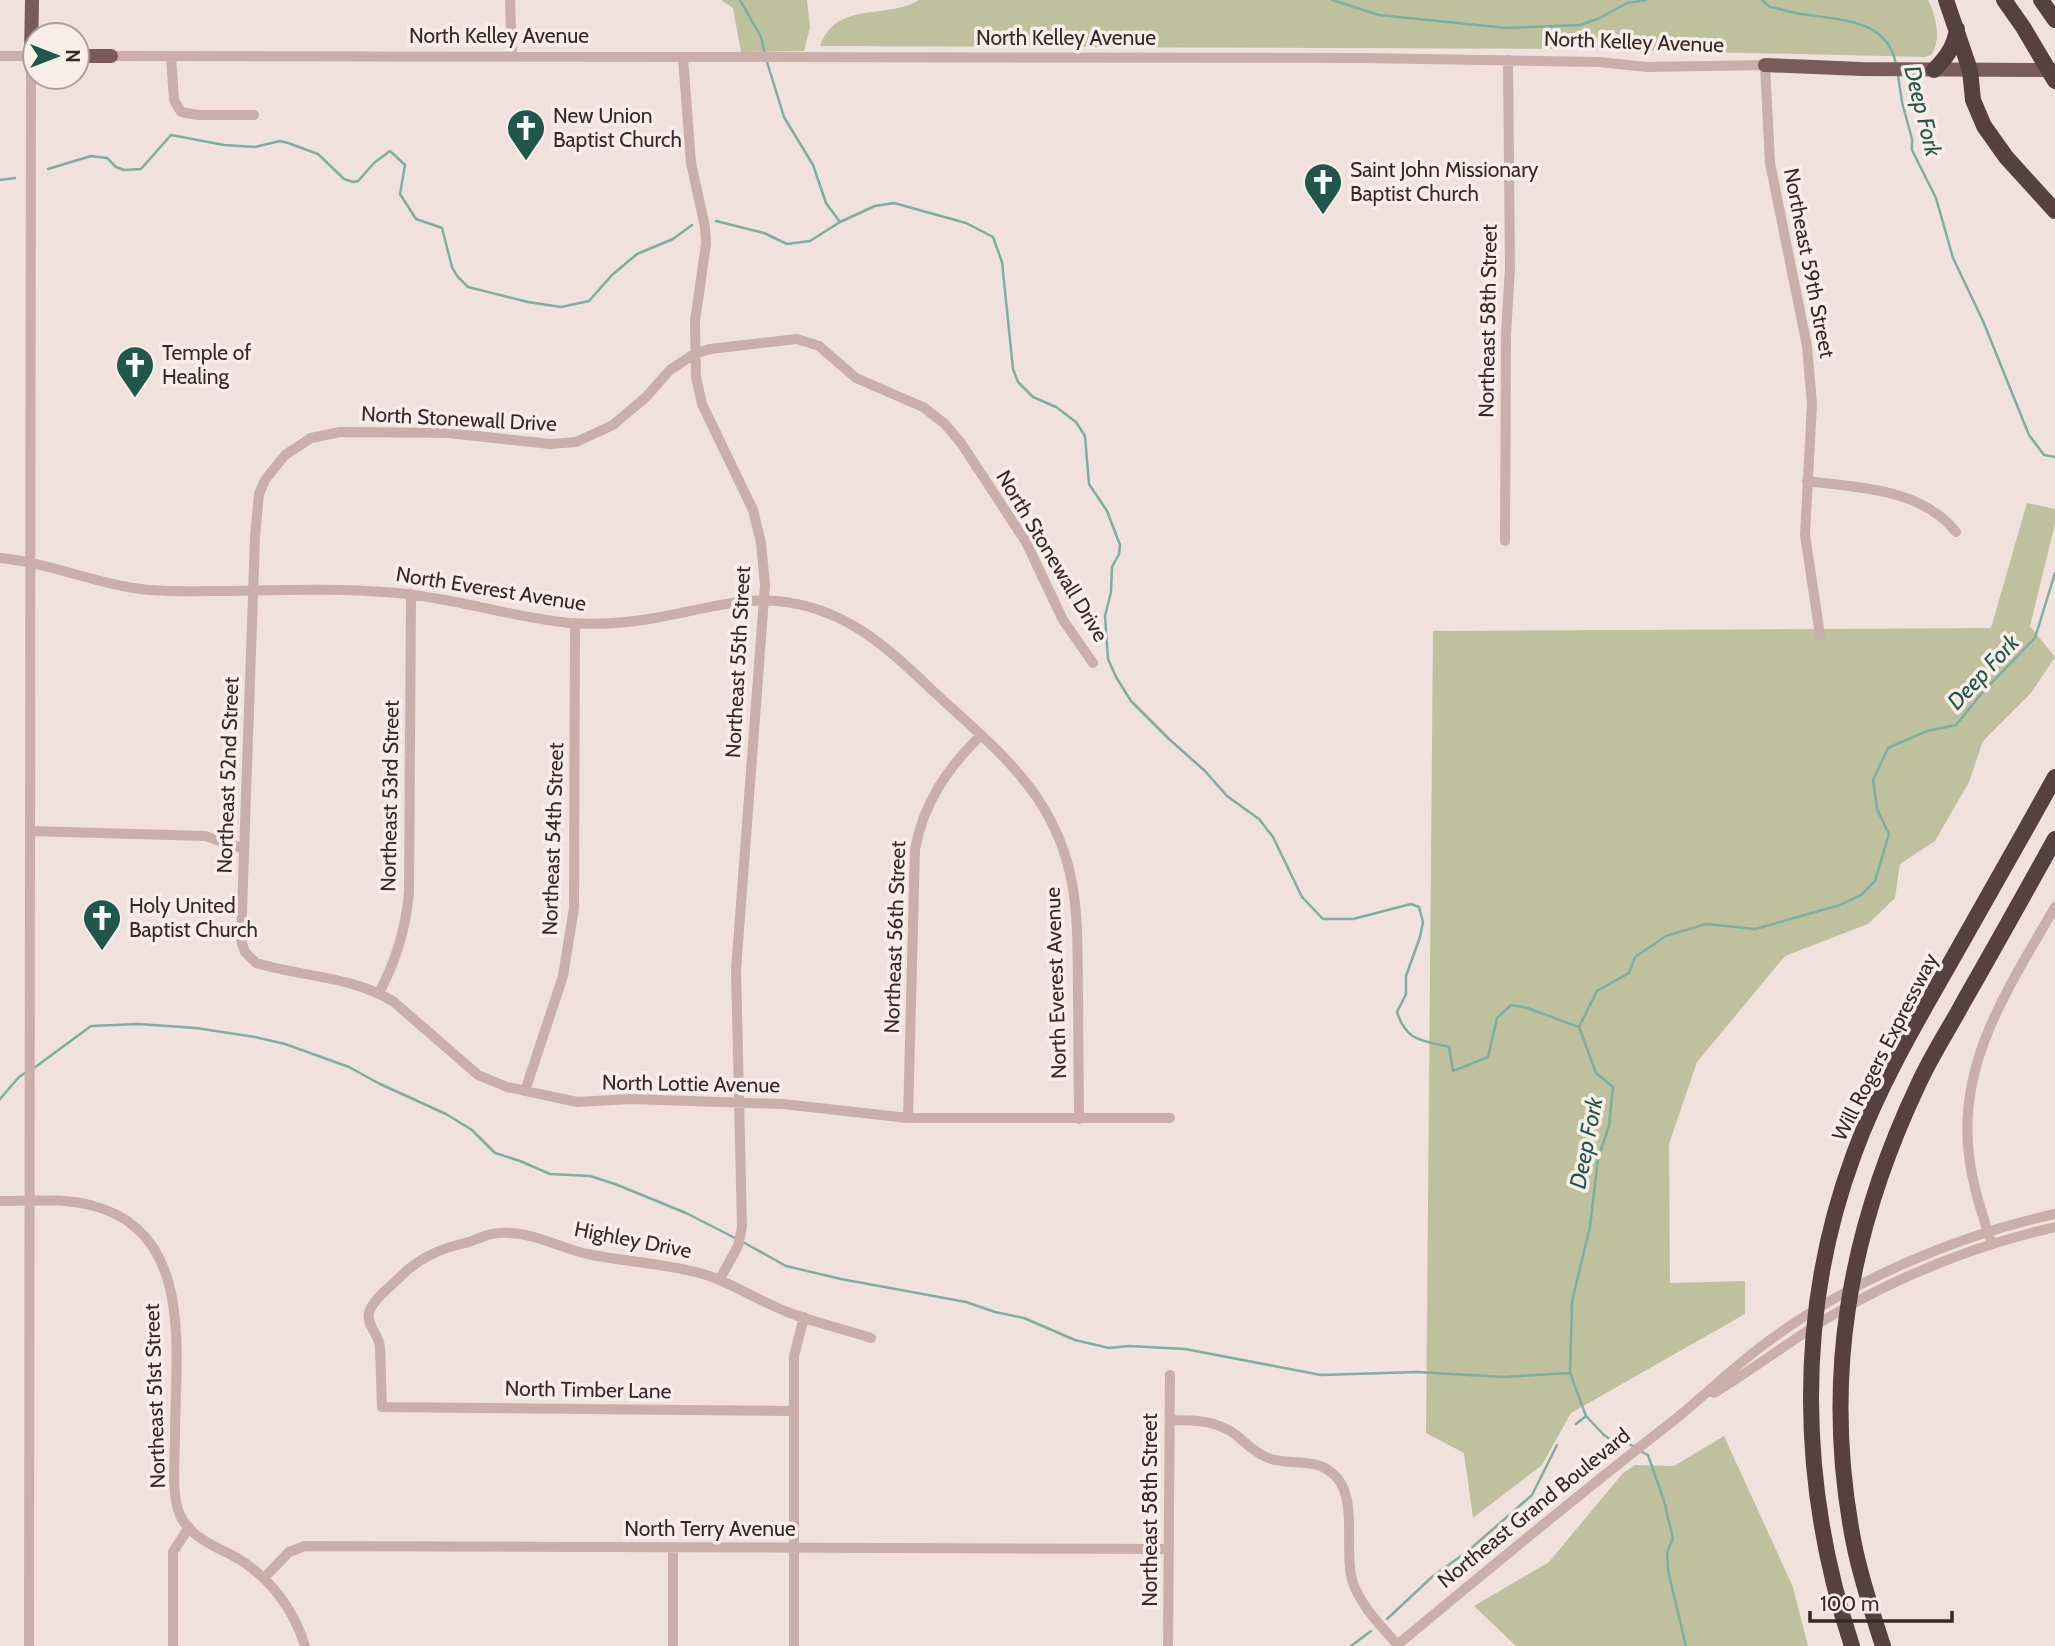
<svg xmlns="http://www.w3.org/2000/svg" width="2055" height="1646" viewBox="0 0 2055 1646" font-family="Cabin,sans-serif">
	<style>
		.green { fill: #bfc09d }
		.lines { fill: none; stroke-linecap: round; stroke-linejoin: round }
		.stream { stroke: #7caea1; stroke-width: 2.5 }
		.minor { stroke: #c9aea9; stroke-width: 10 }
		.major { stroke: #785b5a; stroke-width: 14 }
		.highway { stroke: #574040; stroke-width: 16 }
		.labels { text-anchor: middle; stroke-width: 7; stroke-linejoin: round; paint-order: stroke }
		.street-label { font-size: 21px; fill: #362928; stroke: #f9ede9 }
		.poi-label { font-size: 21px; fill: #362928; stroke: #f9ede9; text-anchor: start }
		.water-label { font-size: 23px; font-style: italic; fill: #1f574a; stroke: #f9ede9 }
	</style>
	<rect width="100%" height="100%" fill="#f1e1dc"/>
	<path class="green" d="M721,0H807L810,27L804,51L741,52L733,8Z
		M919,0H1928C1936,15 1942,40 1931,55L1925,57L1580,49L820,46C836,0 887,20 919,0Z
		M2027,503L2055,509V524L2030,626L2055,657L2031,693L1983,741L1969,782L1935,841L1900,864L1895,898L1868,924L1785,956L1697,1062L1669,1144L1670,1283L1745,1281V1314L1571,1413L1542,1465L1473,1518L1464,1453L1426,1433L1433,631L1991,628Z
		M1724,1436L1793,1587L1808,1646H1516L1474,1606L1549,1562L1623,1473L1635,1465L1674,1466Z"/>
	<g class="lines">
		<path class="stream" d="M740,0L761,37L765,55
			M1332,0L1379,15L1506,28L1580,25L1600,18L1627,3L1646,0
			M1762,0L1770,7C1782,9 1795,14 1808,15C1844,20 1889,21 1896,65
			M767,62L784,117L813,165L826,203L840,222
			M1898,75L1902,102L1912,139V150L1936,198L1953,258L1983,321L2029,435L2044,455L2055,457
			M48,169L91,156L107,158L116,167L124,170L141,169L171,135L224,145L255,147L280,141L288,143L318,154L344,179L353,182L358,181L374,163L390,151L405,165L400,194L416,219L442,228L452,267L457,276L468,287L528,302L561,307L589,301L612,275L637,254L673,239L692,225
			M0,180L15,178
			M716,221L764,233L787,244L810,241L840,222L875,206L894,203L966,223L993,237L1002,262L1013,369L1018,382L1033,397L1056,407L1076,422L1085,436L1089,484L1107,511L1120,545L1119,554L1112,567L1111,592L1105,616L1108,659L1116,677L1131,701L1169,739L1205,771L1227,796L1259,819L1273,837L1302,897L1323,919H1353L1411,904L1419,907L1423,922L1420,937L1406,976V994L1397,1012C1407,1042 1421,1040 1449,1047L1453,1071L1488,1057L1497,1018L1511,1005L1527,1008L1579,1027
			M1579,1027L1597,991L1629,973L1635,957L1666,936L1706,924L1755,929L1840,905L1861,895L1875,881L1889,834L1877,809L1873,780L1888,748L1927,731L1956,725L1981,694L2035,638L2055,573
			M1579,1027L1596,1073L1613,1087L1609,1126L1598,1158L1590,1227L1572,1301L1570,1373L1586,1416L1604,1435L1611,1440L1625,1442L1635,1447
			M34,1068L91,1026L138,1024L196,1028L255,1037L285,1044L349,1067L380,1084L446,1114L472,1130L495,1153L520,1161L550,1174L590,1176L615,1184L686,1213L735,1238
			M0,1099L19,1077L25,1073
			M741,1241L786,1266L841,1279L966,1302L995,1312L1024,1318L1075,1340L1109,1348L1129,1346L1185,1349L1321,1375L1417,1372L1503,1377L1570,1373
			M1576,1424L1586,1416
			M1640,1451L1648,1455L1664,1501L1673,1538L1667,1552L1668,1571L1686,1646
			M1387,1619L1433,1576L1468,1551L1532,1495L1557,1445
			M1351,1646L1371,1631"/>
		<path class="minor" d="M510,0L512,57
			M0,56H31L29,1646
			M111,56L1363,58L1599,62L1647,67L1765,65L1770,163L1807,346L1812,404L1805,535L1820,635
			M171,57L174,100L181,112L198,115H254
			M683,58L691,163L705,227L706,244L695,321L696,377L702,404L753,510L761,543L765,585L736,970L742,1227L738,1246L720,1279
			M1807,481C1859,488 1921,488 1956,532
			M1505,541L1506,334L1510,268L1508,60
			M0,558C51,563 98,585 149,590C176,592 203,591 229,591C285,590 341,588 397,593C455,598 511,617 569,623C598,625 627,623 655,618C697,611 735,598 777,601C844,607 886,646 932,690C968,724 1010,757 1038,799C1081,864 1077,921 1078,995C1078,1036 1079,1078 1079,1119
			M1093,663L1063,620L1026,542L961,443L945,424L923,407L856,378L819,346L797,339L710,349L694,354L670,370L646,397L613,425L576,442L550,444L449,433L340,432L311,438L285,455L265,480L259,494L255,537L241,940L245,952L256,963C302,977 353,976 394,1002L478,1075L507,1087L577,1102L630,1099L783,1104L908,1118H1170
			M30,831L205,836L244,849
			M379,993C396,961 406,928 409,892L411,594
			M525,1091L563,976L574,908L575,623
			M908,1118L915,849C924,802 947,769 980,736
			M0,1201C29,1201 62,1198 90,1205C196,1230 175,1354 175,1436C175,1458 171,1496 180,1515C191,1539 218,1547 239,1559C271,1579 294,1610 305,1646
			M1990,1238C1981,1211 1972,1183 1969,1155C1957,1061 2011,984 2055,907
			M1714,1393C1754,1369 1791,1340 1831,1316C1899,1276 1977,1245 2055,1227
			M793,1411L382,1407L380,1347C379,1334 366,1325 369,1313C372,1300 391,1286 400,1277C419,1258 439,1249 465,1243C477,1240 487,1233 500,1233C532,1231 557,1247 587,1254C626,1262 665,1263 703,1274C733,1283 760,1302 790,1313C816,1323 844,1329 871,1338
			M1170,1420C1194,1420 1216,1420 1236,1435C1246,1443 1254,1452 1266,1457C1285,1466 1310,1458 1328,1470C1361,1490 1343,1546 1352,1580C1360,1605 1380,1625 1398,1645
			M264,1578L289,1552L305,1546L1169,1549
			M173,1646V1552L189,1527
			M673,1646V1548
			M794,1646V1356L804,1317
			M1168,1646L1170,1375
			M1396,1646C1485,1572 1573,1499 1664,1428C1701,1400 1732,1367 1770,1340C1850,1281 1958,1235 2055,1214"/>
		<path class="major" d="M32,0L31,56H35
			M77,56H111
			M1765,65L1861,69L2055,70"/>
		<path class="highway" d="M1946,0L1970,70L1973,100L1984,126L2006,157L2055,211
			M2004,0L2023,27L2055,81
			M2041,0L2055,20
			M1934,70C1947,57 1954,47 1957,29
			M1852,1646C1799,1486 1795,1313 1854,1154C1878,1088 1914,1026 1949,965C1984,903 2020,840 2055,777
			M1883,1646C1872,1612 1861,1579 1854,1544C1822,1382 1848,1233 1918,1085C1931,1056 1949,1029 1964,1001C1995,947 2025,893 2055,839"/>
	</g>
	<defs>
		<symbol id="church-pin" viewBox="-11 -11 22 30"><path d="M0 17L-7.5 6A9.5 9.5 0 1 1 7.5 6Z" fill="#1f574a" stroke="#f9ede9"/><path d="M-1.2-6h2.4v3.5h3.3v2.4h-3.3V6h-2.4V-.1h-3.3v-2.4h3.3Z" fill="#fff"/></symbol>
	</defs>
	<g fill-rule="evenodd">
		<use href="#church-pin" x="504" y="106" width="44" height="60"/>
		<use href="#church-pin" x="1301" y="160" width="44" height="60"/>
		<use href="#church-pin" x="113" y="343" width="44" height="60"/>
		<use href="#church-pin" x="80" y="896" width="44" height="60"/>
	</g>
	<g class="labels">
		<g class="street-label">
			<text x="499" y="43">North Kelley Avenue</text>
			<text x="1066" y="45">North Kelley Avenue</text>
			<text transform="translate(1634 42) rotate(2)" y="7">North Kelley Avenue</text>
			<text transform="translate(1809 263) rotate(79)" y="7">Northeast 59th Street</text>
			<text transform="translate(1488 321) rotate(-89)" y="7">Northeast 58th Street</text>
			<text transform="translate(459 419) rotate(3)" y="7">North Stonewall Drive</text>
			<text transform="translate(1052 556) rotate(59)" y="7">North Stonewall Drive</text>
			<text transform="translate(491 589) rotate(9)" y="7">North Everest Avenue</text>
			<text transform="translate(738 662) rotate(-87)" y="7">Northeast 55th Street</text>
			<text transform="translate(228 775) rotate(-88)" y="7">Northeast 52nd Street</text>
			<text transform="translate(390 796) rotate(-89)" y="7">Northeast 53rd Street</text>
			<text transform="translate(553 839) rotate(-88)" y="7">Northeast 54th Street</text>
			<text transform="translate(895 937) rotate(-88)" y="7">Northeast 56th Street</text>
			<text transform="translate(1056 983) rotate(-92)" y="7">North Everest Avenue</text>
			<text transform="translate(1885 1047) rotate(-63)" y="7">Will Rogers Expressway</text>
			<text transform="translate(691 1084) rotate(1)" y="7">North Lottie Avenue</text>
			<text transform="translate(633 1240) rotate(11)" y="7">Highley Drive</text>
			<text transform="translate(588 1390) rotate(1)" y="7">North Timber Lane</text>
			<text transform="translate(155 1396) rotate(-92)" y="7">Northeast 51st Street</text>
			<text transform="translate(1534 1508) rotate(-39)" y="7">Northeast Grand Boulevard</text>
			<text transform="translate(1150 1510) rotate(-90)" y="7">Northeast 58th Street</text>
			<text x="710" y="1536">North Terry Avenue</text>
		</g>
		<g class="poi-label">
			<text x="553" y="123">New Union<tspan x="553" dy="24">Baptist Church</tspan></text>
			<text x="1350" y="177">Saint John Missionary<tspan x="1350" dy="24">Baptist Church</tspan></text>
			<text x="162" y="360">Temple of<tspan x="162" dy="24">Healing</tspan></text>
			<text x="129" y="913">Holy United<tspan x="129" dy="24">Baptist Church</tspan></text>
		</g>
		<g class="water-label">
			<text transform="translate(1923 111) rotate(76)" y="8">Deep Fork</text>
			<text transform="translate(1983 672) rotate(-47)" y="8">Deep Fork</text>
			<text transform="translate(1586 1143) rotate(-79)" y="8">Deep Fork</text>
		</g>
	</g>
	<g transform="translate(56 56) rotate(90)"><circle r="33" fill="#f9ede9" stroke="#ab9f9c" stroke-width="2"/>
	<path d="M0-5L12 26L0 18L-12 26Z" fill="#1f574a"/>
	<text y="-10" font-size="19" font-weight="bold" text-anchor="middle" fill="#362928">N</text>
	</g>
	<path d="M1810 1611v10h142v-10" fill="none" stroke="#362928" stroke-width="3.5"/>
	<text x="1820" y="1611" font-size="21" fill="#362928" stroke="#f9ede9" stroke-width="5" paint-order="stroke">100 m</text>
</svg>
